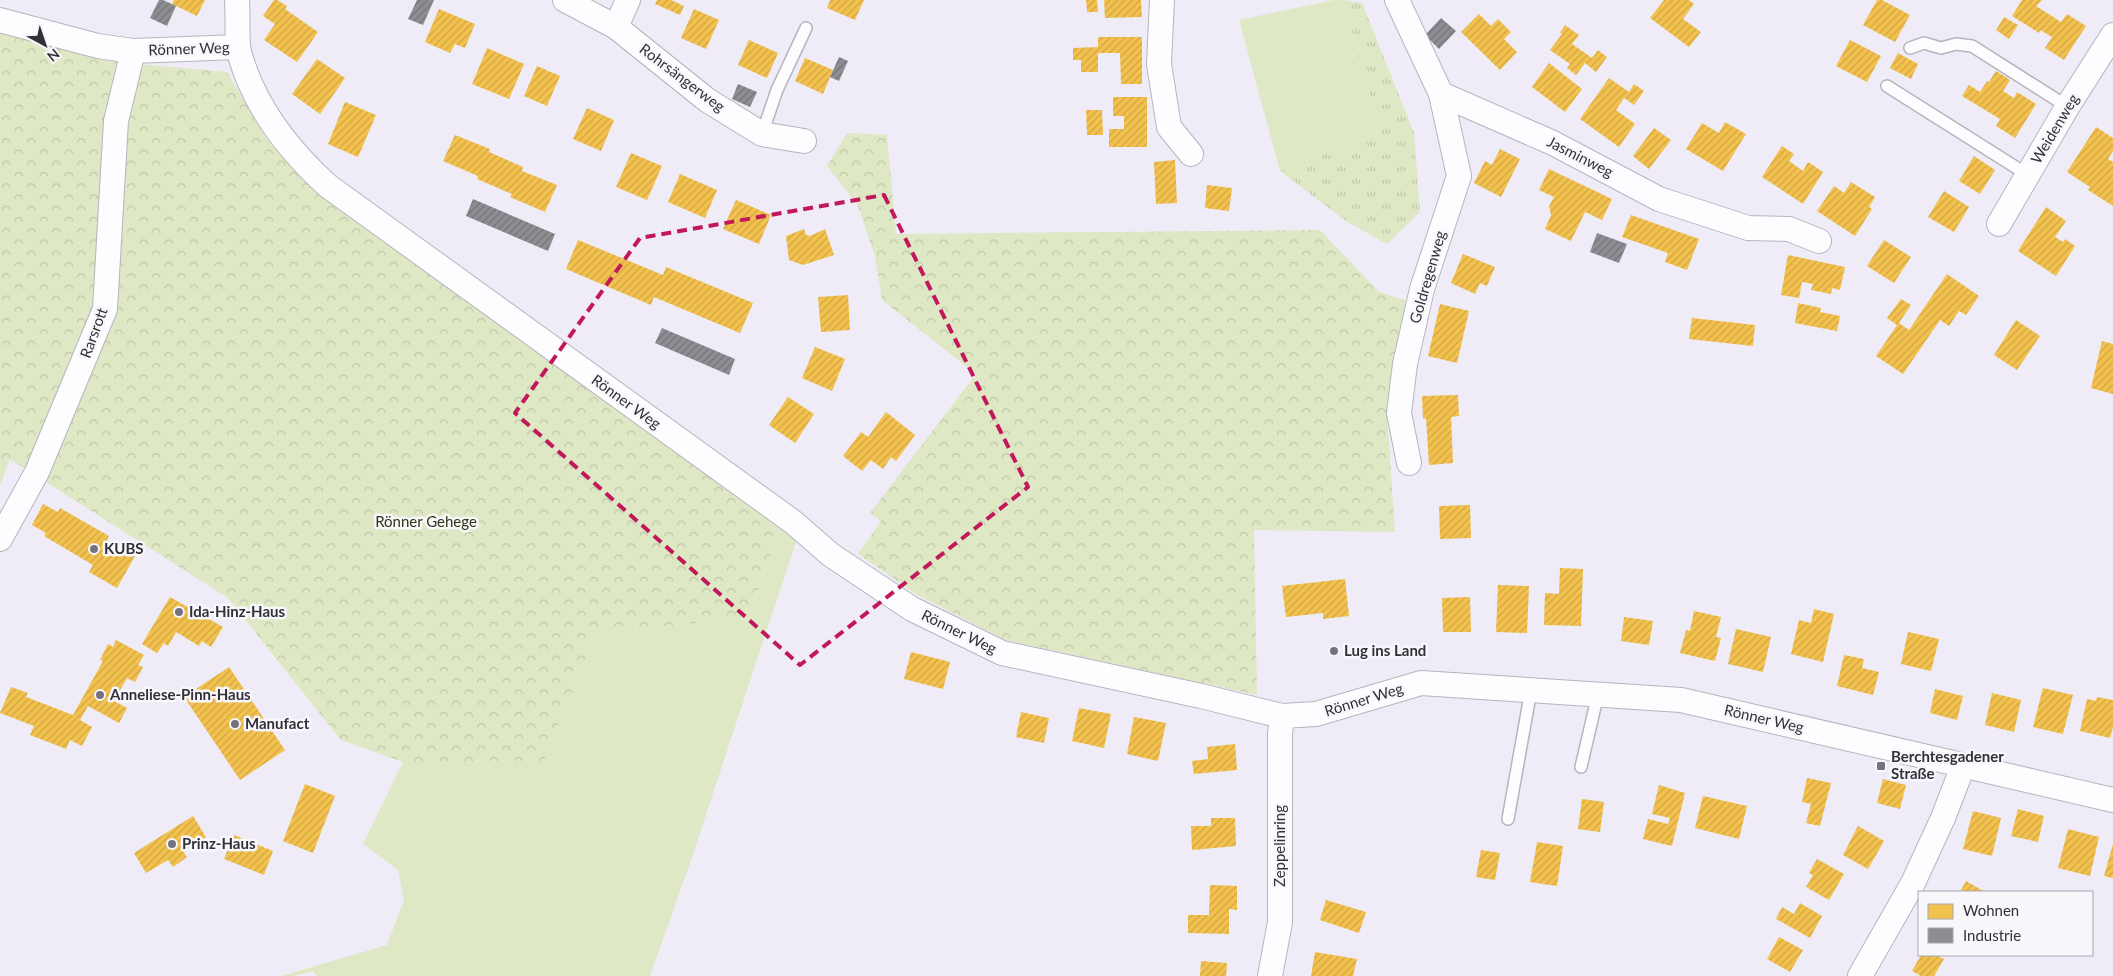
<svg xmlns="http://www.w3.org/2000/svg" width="2113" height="976" viewBox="0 0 2113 976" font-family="Lato,sans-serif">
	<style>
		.green { fill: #dee8c4 }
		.forest { fill: url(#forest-crowns) }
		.park { fill: url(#park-tufts) }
		.homes { fill: url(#homes-hatch) }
		.industry { fill: url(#industry-hatch) }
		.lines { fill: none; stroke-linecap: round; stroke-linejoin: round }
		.lane-casing { stroke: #b7b4be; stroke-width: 14 }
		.street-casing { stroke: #b7b4be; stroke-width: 26 }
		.lane { stroke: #fdfcfe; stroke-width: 11 }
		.street { stroke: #fdfcfe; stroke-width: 24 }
		.marked { fill: none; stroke: #c2185b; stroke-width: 4; stroke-dasharray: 10 6; stroke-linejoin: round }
		.poi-dot { fill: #74727c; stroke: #f8f7fc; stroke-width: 2 }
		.labels { text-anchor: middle; stroke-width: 5; stroke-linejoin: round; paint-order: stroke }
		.street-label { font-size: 15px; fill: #323039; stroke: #f8f7fc }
		.park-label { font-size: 15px; fill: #2e3613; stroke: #f8f7fc }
		.poi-label { font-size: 15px; font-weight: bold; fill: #323039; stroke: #f8f7fc; text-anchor: start }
	</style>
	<defs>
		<pattern id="forest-crowns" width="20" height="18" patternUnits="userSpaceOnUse" patternTransform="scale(1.25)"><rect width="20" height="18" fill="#dee8c4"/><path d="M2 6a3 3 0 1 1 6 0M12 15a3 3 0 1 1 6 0" fill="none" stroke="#bfc7a9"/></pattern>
		<pattern id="park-tufts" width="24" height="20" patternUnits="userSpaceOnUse" patternTransform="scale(1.25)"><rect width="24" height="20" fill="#dee8c4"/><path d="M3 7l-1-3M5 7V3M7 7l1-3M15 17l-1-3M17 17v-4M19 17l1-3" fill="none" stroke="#bfc7a9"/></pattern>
		<pattern id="homes-hatch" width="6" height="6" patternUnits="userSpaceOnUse" patternTransform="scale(1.25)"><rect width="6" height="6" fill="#f2c14e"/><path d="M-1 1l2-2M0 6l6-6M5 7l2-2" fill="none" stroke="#d0a645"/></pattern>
		<pattern id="industry-hatch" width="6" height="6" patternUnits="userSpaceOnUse" patternTransform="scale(1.25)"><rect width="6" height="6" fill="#8d8d92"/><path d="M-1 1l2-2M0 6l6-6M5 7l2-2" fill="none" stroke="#747478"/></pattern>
	</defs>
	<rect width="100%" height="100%" fill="#efecf7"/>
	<path class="green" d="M1334,0H1344L1380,133L1280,171L1239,20Z
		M780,525L797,539L689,866L650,976H317L313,971L294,976H281L387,945L404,900L398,870L363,844L403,762L543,761L596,632L749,619Z"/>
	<path class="forest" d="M0,31L117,62L227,72L266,138L317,193L780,525L749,619L596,632L544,761L403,762L341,740L228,598L10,459L0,485Z
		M847,133L887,135L896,234L1320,230L1379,292L1410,302L1387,414L1395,532L1254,530L1257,695L1006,640L919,596L858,554L881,521L870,513L976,374L882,300L875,256L858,206L827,166Z"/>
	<path class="park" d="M1344,0L1362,3L1414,133L1420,212L1387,244L1346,221L1280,171L1380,133Z"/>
	<path class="homes" d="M174,0H205L197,16L172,4Z
		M274,0H277L287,6L285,9L318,32L297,62L264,40L275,24L263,16Z
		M657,0H671L684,6L680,15L655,4Z
		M830,0H864L855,20L827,8Z
		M1086,0H1097L1098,12H1087Z
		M1104,0H1141L1142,17L1105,18Z
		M1664,0H1689L1694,4L1683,19L1701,32L1689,47L1650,18Z
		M1877,0H1882L1910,15L1895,42L1863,25Z
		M2022,0H2042L2036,6L2061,22L2067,14L2086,26L2064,60L2045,48L2052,37L2040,30L2039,33L2012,16Z
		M439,9L475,24L465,48L455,44L450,53L425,42Z
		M694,9L719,20L706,49L681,38Z
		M1479,14L1491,26L1498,19L1511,32L1504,39L1517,52L1500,70L1461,32Z
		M2004,17L2018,25L2009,39L1996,30Z
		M1565,25L1579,35L1572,44L1592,58L1598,50L1607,57L1596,72L1585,63L1576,75L1567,68L1570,64L1550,50L1562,34L1560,33Z
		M1098,37H1142V84H1121L1120,53H1098V72H1081V60H1073V48L1098,47Z
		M749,40L778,53L767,78L738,65Z
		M1850,40L1881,56L1867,82L1836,66Z
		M487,48L524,64L509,99L472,84Z
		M1898,53L1918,64L1911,79L1890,68Z
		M805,58L833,70L823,94L795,81Z
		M317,59L345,78L320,114L292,94Z
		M1549,63L1582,89L1565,112L1532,87Z
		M537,66L560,76L547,106L524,96Z
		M1996,71L2010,80L2003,91L2014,98L2017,92L2036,104L2015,138L1996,126L2000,119L1962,96L1969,85L1980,92L1987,81L1989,82Z
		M1609,78L1629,92L1634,84L1644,91L1634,105L1624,98L1616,110L1635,124L1619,147L1580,119Z
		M1113,97H1147V147H1109V129H1124V116H1113Z
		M345,102L376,115L358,157L328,144Z
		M587,108L614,120L601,151L573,139Z
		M1086,110H1102L1103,135H1087Z
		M1725,122L1746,134L1723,171L1686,149L1702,123L1719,133Z
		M2096,127L2113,138V151L2108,159L2113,162V206L2088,190L2090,187L2067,172Z
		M1654,128L1671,140L1649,169L1633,156Z
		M455,135L490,149L489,152L523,167L522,171L557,185L545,212L510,197L512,194L477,179L478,176L443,161Z
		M1782,146L1794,154L1789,161L1803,171L1808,162L1823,172L1803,204L1762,177Z
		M1500,149L1520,159L1501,197L1474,183L1485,161L1492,165Z
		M631,153L662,166L647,200L616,187Z
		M1974,156L1995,170L1980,194L1959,181Z
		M1175,160L1177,203L1156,204L1154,162Z
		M1549,169L1612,199L1602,220L1585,212L1571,241L1545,229L1551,215L1549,206L1554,197L1539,190Z
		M680,174L717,190L705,218L668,202Z
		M1851,182L1875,197L1869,207L1872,209L1855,236L1817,211L1834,186L1844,193Z
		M1207,185L1232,188L1229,211L1205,208Z
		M1944,191L1969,207L1954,232L1928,217Z
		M736,200L771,215L759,244L723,229Z
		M2046,207L2066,221L2055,237L2063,242L2065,239L2075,246L2056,276L2018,251Z
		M1631,215L1699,239L1687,270L1665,262L1668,253L1622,237Z
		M804,229L806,235L810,236L825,229L834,255L803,265L789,260L786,236Z
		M578,240L663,275L666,267L753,303L740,333L654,297L651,305L566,269Z
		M1884,240L1911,257L1894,283L1867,266Z
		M1463,254L1495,267L1487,286L1480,283L1475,294L1451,283Z
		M1788,255L1845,267L1840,290L1832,288L1831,294L1811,290L1813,284L1802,282L1799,298L1781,295Z
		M1947,274L1979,296L1966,315L1959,311L1949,326L1940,320L1903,374L1876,356L1897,325L1887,318L1901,299L1911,305L1899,323L1909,330Z
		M848,295L850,330L821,332L818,297Z
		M1798,303L1821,308L1820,312L1840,316L1837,331L1795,323Z
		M1440,304L1469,311L1457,363L1428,356Z
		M1692,318L1755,325L1753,346L1689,339Z
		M2016,320L2040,336L2017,370L1994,355Z
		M2102,341L2113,344V394L2091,388Z
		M815,347L845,359L832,391L802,378Z
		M1458,395L1459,416L1451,417L1453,463L1429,465L1426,418L1423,419L1422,396Z
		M788,397L814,414L795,443L769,425Z
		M886,412L915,435L896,461L891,457L883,469L871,460L862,471L843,456L861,432L868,437Z
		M43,504L58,512L60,508L109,536L107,540L135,556L117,588L89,572L93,565L44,536L46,533L32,525Z
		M1470,505L1471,538L1440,539L1439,506Z
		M1560,568L1583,569L1581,626L1544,625L1545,593L1559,594Z
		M1345,579L1349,616L1323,619V613L1286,617L1282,586Z
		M1498,585L1529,586L1527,633L1496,632Z
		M170,597L223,627L211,647L202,641L199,646L176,632L168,646L164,643L157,653L142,644Z
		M1470,597L1471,632H1443L1442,598Z
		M1814,609L1834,614L1823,662L1791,654L1799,620L1811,623Z
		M1694,611L1721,617L1716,637L1721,638L1715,661L1680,653L1686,630L1690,631Z
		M1624,617L1653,621L1649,645L1621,641Z
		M1736,629L1771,637L1763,672L1728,664Z
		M1908,632L1939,639L1931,671L1901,664Z
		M116,640L144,655L138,665L143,667L135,682L127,678L114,701L127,708L119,723L88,706L80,720L92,727L82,746L70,740L66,749L30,735L34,726L0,713L11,687L28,693L26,697L73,715L103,661L100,660L108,644L113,647Z
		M911,652L950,662L943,689L904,679Z
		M1844,655L1864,659L1862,668L1879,672L1873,695L1837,686Z
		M229,667L285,750L240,780L184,697Z
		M2043,688L2073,695L2063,734L2033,727Z
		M1935,689L1963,696L1957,720L1930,713Z
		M1992,693L2021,700L2014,732L1985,725Z
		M2097,697L2113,700V727L2110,738L2080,731L2087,699L2096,701Z
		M1079,708L1111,714L1104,748L1072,741Z
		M1021,712L1049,718L1044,743L1016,737Z
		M1134,717L1166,723L1158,761L1127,754Z
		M1235,744L1237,770L1194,774L1192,761L1208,759L1207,747Z
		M1807,778L1831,783L1820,826L1806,823L1811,804L1802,802Z
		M1883,779L1906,785L1900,809L1877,803Z
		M305,784L335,796L313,853L283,841Z
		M1659,785L1685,793L1672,846L1643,839L1648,819L1668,824L1670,818L1652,814Z
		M1703,796L1747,806L1739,839L1695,828Z
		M1582,799L1604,802L1600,832L1578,829Z
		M2018,809L2044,816L2038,842L2011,836Z
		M1973,811L2001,818L1992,856L1963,849Z
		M193,816L206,837L183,851L187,857L173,867L168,860L146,873L134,853Z
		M1211,818H1235L1236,846L1192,850L1191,826H1211Z
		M1858,826L1884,841L1868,869L1843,855Z
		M2068,829L2099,837L2090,876L2058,868Z
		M234,835L273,851L264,875L224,859Z
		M1537,842L1563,846L1557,886L1530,882Z
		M2113,844V878L2104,876Z
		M1481,850L1500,853L1495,880L1476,877Z
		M1817,859L1844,874L1829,900L1806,887L1813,875L1809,873Z
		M1966,881L1985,892H1960Z
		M1210,885L1237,886V910L1229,909V934L1188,933V915H1209Z
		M1326,900L1366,912L1359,933L1320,920Z
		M1800,903L1822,916L1810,938L1776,919L1782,907L1794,914Z
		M1779,937L1803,950L1790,972L1767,959Z
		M1315,952L1357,959L1353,976H1311Z
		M1921,955H1936L1944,959L1934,976H1921L1912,971Z
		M1201,961L1227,963L1226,976H1200Z"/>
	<path class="industry" d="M159,0H163L176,6L167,26L150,18Z
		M417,0H434L423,25L408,19Z
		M1441,18L1456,31L1439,49L1425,35Z
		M839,57L848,61L839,81L830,77Z
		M738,84L757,92L750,107L732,99Z
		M473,199L555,234L548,251L466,216Z
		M1597,233L1627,244L1619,263L1590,252Z
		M662,328L735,359L729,375L655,343Z"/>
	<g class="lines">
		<defs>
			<path id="lane" d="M1910,48L1924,43L1941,48L1956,44L1972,46L2068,107
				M1887,86L2028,175
				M762,134L777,90L806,28
				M1581,767L1598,694
				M1508,819L1531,690"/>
			<path id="street" d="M237,0C238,15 237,31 238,46C240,58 245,71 250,83C268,124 295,156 328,186L793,522L831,555L912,609L1002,653L1201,696L1282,716L1316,714L1421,683L1681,700L2113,800
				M565,0L616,27L707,100L762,134L804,141
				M1162,0L1159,64L1169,127L1191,154
				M1397,0L1441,94L1553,143L1659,199L1748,228L1789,229L1819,241
				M0,20L98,46L133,51L238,47
				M616,27L628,0
				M1999,224L2069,104L2113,35
				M1409,463L1399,413L1405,364L1422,289L1459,176L1441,94
				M0,539L37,472L105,309L116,121L133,51
				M1270,976L1280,922V734L1282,716
				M1860,976L1913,883L1943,818L1963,766"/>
		</defs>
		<use href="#lane" class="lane-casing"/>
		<use href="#street" class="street-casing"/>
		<use href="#lane" class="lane"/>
		<use href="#street" class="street"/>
	</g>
	<path class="marked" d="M884,195L1028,487L800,665L515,413L640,238Z"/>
	<g class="poi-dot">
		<circle cx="94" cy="549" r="5"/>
		<circle cx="179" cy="612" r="5"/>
		<circle cx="1334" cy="651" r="5"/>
		<circle cx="100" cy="695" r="5"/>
		<circle cx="235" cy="724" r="5"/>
		<rect x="1876" y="761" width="10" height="10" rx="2.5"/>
		<circle cx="172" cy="844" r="5"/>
	</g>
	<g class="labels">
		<g class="street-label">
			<text transform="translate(189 49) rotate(-2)" y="5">Rönner Weg</text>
			<text transform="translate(682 78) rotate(37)" y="5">Rohrsängerweg</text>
			<text transform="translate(2055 129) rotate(-59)" y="5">Weidenweg</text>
			<text transform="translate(1580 157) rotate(27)" y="5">Jasminweg</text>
			<text transform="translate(1428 277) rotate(-74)" y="5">Goldregenweg</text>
			<text transform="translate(94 333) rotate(-70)" y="5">Rarsrott</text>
			<text transform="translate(626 402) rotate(36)" y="5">Rönner Weg</text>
			<text transform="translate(959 632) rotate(26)" y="5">Rönner Weg</text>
			<text transform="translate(1364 700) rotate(-17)" y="5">Rönner Weg</text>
			<text transform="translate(1764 719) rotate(13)" y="5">Rönner Weg</text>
			<text transform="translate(1280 846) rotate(-90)" y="5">Zeppelinring</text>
		</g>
		<g class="park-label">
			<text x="426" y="527">Rönner Gehege</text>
		</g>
		<g class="poi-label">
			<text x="104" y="554">KUBS</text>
			<text x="189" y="617">Ida-Hinz-Haus</text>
			<text x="1344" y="656">Lug ins Land</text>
			<text x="110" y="700">Anneliese-Pinn-Haus</text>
			<text x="245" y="729">Manufact</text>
			<text x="1891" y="762">Berchtesgadener<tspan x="1891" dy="17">Straße</tspan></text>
			<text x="182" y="849">Prinz-Haus</text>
		</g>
	</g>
	<rect x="1918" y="891" width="175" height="65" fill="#f8f7fc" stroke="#a9a7ae"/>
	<rect x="1928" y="904" width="25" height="15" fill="#f2c14e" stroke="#a9a7ae"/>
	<text x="1963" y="916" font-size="15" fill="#323039">Wohnen</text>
	<rect x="1928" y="928" width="25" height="15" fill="#8d8d92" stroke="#a9a7ae"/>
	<text x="1963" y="941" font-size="15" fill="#323039">Industrie</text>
	<g transform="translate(45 45) rotate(140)" stroke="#f8f7fc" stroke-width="4" paint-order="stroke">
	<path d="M0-4L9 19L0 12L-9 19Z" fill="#323039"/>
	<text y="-8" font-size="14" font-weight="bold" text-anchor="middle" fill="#323039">N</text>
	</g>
</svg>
